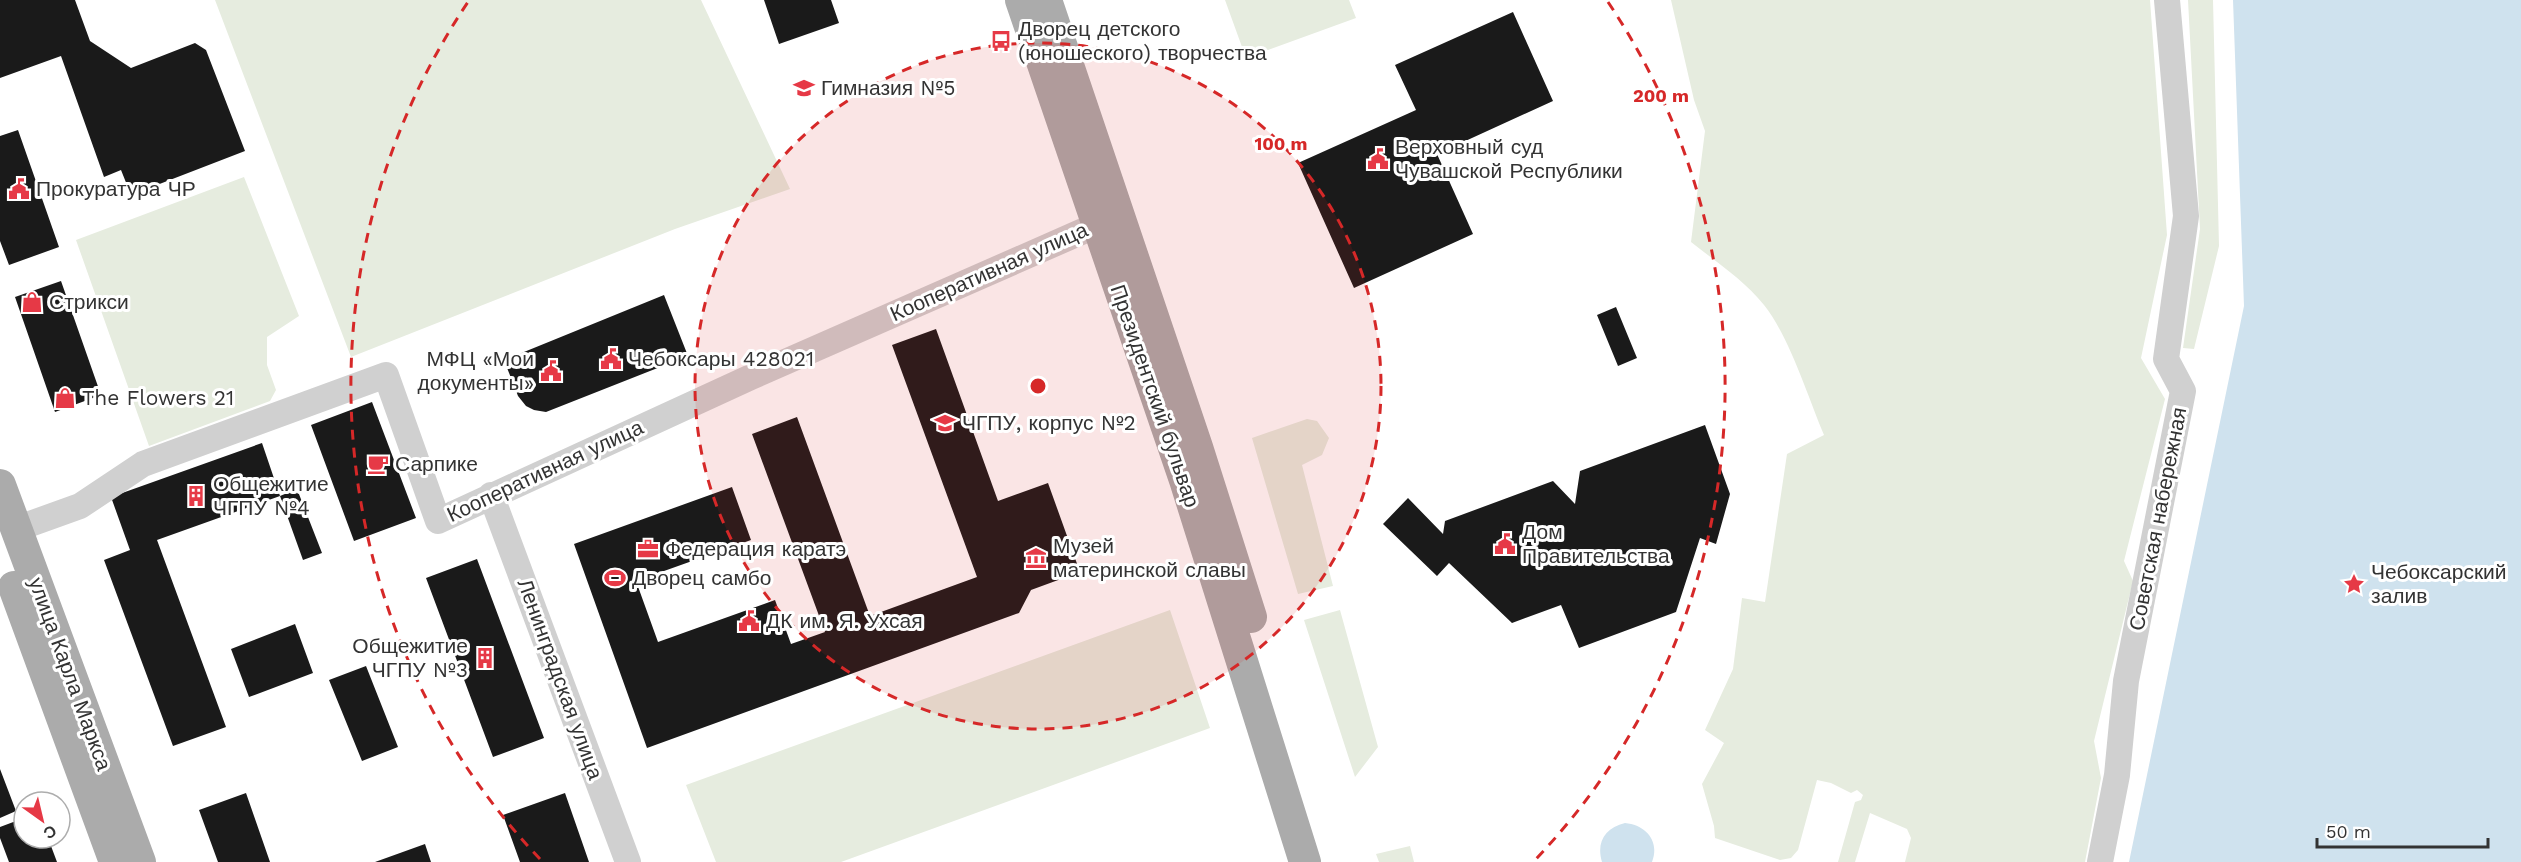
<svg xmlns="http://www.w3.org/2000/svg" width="2521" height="862" viewBox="0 0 2521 862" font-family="'Work Sans',sans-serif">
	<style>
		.green { fill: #e6ecdf }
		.water { fill: #cfe2ee }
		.building { fill: #1a1a1a }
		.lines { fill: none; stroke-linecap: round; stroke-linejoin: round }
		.minor { stroke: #d0d0d0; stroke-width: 26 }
		.major { stroke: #ababab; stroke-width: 32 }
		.ring { fill: none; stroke: #d62828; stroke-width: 3; stroke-dasharray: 10 8 }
		.labels { text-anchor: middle; stroke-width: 6; stroke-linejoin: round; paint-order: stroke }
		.poi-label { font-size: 21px; fill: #333; stroke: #fff; text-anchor: start }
		.street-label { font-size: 21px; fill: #333; stroke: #fff }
		.centre { fill: #d62828; stroke: #fff; stroke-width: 3 }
		.ring-label { font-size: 18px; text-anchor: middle; font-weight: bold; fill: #d62828; stroke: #fff; stroke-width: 6; stroke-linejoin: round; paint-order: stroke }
	</style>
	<rect width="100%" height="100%" fill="#fff"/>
	<path class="green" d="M215,0H701L790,189L675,229L351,357Z
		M1225,0H1349L1356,18L1246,58Z
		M1671,0H2150L2167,235L2141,358L2165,399L2124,561L2133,581L2094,741L2101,778L2085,862H1905L1911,838L1907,829L1870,813L1855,862H1838L1855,802L1861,800L1863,795L1857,790L1851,793L1831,783L1817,780L1798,850L1791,858L1780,860L1715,838L1714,826L1702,784L1724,743L1705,730L1733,669L1742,598L1765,602L1787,454L1824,435C1808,397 1789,336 1764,305C1744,280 1716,262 1691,242L1705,131L1694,100Z
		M2188,0H2213L2219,246L2194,349L2183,348L2200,229Z
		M244,177L299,316L267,337V365L276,390L270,401L149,446L76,240Z
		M1307,419L1317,421L1329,438L1322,455L1302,465L1333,586L1298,594L1252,438Z
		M1170,610L1210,728L841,862H716L686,785Z
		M1340,610L1378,747L1355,777L1304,620Z
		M1410,846L1414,862H1379L1376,854Z"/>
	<path class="water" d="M2233,0H2521V862H2129L2244,306Z
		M1625,823C1646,825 1660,841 1652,862H1602C1596,842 1605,828 1625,823Z"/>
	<path class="building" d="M0,0H75L90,41L131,68L195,43L206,50L245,151L131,195L121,170L104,177L61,56L0,78Z
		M764,0H831L839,23L779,44Z
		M1513,12L1553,101L1437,154L1473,234L1354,288L1298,163L1416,110L1395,65Z
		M18,130L59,247L9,265L0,241V136Z
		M61,281L101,395L55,412L15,297Z
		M664,295L688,356L546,412L534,410L526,406L518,396L504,360Z
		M1616,307L1637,358L1618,366L1597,315Z
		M936,329L998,501L1048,483L1080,572L1031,590L1019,613L647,748L574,544L732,487L751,540L636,581L658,642L775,600L791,644L825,632L752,434L797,417L870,616L977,577L892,345Z
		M372,402L416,518L354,541L311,425Z
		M1705,425L1730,494L1716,544L1700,538L1676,612L1579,648L1561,605L1512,623L1449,563L1437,576L1383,524L1408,498L1443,534L1445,521L1553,481L1575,504L1580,471Z
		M262,443L280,496L157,540L226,727L173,746L104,560L130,550L111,497Z
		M297,489L322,553L303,560L280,496Z
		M477,559L544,738L493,757L426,578Z
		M295,624L313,673L249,697L231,649Z
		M366,666L398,747L362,761L329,680Z
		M0,769L16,811L0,818Z
		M246,793L270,862H218L199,810Z
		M565,793L589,862H520L503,815Z
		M24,818V838H48L57,862H9L0,838V827Z
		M425,844L431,862H375Z"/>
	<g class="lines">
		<path class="minor" d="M491,495L628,862
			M16,529L80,506L143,464L386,375L438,521L751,377L1097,225
			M2100,862L2117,775L2126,681L2183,391L2166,359L2186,216L2167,0"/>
		<path class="major" d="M1021,0L1185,480L1305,862
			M1046,0L1197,447L1251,617
			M0,485L140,862
			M14,587L115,862"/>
	</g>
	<circle cx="1038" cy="386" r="343" fill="#d62828" fill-opacity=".12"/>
	<g class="ring">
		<circle cx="1038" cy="386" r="343"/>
		<path d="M540 859A687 687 0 0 1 468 2M1608 2A687 687 0 0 1 1536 859"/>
	</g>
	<defs>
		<symbol id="bus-bare" viewBox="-9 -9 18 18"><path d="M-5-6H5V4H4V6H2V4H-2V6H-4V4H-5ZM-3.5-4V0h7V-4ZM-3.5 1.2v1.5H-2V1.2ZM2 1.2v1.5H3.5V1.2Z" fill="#e63946" stroke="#fff" stroke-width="2.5" paint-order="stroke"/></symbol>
		<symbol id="school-bare" viewBox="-9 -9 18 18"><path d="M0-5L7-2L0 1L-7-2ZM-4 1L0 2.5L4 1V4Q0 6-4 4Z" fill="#e63946" stroke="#fff" stroke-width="2.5" paint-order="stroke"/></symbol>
		<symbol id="civic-bare" viewBox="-9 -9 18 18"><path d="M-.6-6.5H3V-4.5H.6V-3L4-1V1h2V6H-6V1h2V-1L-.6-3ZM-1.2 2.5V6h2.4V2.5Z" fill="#e63946" stroke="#fff" stroke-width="2.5" paint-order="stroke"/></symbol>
		<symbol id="shop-bare" viewBox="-9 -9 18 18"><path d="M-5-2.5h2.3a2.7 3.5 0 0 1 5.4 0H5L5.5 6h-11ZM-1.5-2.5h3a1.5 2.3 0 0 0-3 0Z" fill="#e63946" stroke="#fff" stroke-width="2.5" paint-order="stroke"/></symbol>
		<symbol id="university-bare" viewBox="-9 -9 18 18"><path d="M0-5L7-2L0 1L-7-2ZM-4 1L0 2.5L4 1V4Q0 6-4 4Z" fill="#e63946" stroke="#fff" stroke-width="2.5" paint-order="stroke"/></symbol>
		<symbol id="cafe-bare" viewBox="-9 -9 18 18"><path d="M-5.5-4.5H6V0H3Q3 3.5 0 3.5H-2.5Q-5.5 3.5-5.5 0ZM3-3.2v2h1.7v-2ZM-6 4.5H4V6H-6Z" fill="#e63946" stroke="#fff" stroke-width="2.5" paint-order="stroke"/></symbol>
		<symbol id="building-bare" viewBox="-9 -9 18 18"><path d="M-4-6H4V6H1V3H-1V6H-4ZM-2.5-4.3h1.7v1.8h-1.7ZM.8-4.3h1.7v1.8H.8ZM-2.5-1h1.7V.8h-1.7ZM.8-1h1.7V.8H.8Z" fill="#e63946" stroke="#fff" stroke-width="2.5" paint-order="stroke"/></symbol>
		<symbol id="office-bare" viewBox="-9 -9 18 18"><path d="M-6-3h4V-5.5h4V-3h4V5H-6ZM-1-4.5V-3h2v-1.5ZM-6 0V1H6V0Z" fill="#e63946" stroke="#fff" stroke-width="2.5" paint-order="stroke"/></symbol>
		<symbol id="museum-bare" viewBox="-9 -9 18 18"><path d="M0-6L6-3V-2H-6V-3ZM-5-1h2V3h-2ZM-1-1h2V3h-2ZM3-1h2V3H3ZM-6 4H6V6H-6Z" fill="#e63946" stroke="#fff" stroke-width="2.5" paint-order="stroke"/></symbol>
		<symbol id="stadium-bare" viewBox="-9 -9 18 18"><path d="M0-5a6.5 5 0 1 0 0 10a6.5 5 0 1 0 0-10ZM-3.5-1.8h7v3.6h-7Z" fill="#e63946" stroke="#fff" stroke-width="2.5" paint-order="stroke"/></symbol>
		<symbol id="sight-bare" viewBox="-9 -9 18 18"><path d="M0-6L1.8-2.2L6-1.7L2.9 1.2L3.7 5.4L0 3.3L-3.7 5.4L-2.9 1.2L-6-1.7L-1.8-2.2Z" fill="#e63946" stroke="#fff" stroke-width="2.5" paint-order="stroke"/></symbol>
	</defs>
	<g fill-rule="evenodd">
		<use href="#bus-bare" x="986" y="26" width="30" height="30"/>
		<use href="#school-bare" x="789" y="73" width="30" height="30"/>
		<use href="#civic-bare" x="1363" y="144" width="30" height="30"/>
		<use href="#civic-bare" x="4" y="174" width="30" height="30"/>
		<use href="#shop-bare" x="17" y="287" width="30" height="30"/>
		<use href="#civic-bare" x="596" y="344" width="30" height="30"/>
		<use href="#civic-bare" x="536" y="356" width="30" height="30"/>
		<use href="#shop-bare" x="50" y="383" width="30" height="30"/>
		<use href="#university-bare" x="930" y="408" width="30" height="30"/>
		<use href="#cafe-bare" x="363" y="449" width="30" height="30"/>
		<use href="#building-bare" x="181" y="481" width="30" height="30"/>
		<use href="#civic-bare" x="1490" y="529" width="30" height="30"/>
		<use href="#office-bare" x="633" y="534" width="30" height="30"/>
		<use href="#museum-bare" x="1021" y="543" width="30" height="30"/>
		<use href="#stadium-bare" x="600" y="563" width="30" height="30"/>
		<use href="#sight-bare" x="2339" y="569" width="30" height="30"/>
		<use href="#civic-bare" x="734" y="606" width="30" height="30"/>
		<use href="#building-bare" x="470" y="643" width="30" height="30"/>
	</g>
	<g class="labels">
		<g class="poi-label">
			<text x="1018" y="36">Дворец детского<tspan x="1018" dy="24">(юношеского) творчества</tspan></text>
			<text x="821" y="95">Гимназия №5</text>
			<text x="1395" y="154">Верховный суд<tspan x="1395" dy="24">Чувашской Республики</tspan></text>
			<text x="36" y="196">Прокуратура ЧР</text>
			<text x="49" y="309">Стрикси</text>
			<text x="534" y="366" text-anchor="end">МФЦ «Мои<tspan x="534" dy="24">документы»</tspan></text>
			<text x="628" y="366">Чебоксары 428021</text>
			<text x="82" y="405">The Flowers 21</text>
			<text x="962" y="430">ЧГПУ, корпус №2</text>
			<text x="395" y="471">Сарпике</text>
			<text x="213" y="491">Общежитие<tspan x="213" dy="24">ЧГПУ №4</tspan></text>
			<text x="1522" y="539">Дом<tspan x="1522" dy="24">Правительства</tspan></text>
			<text x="1053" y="553">Музей<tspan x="1053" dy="24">материнской славы</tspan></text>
			<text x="665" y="556">Федерация каратэ</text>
			<text x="2371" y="579">Чебоксарский<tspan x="2371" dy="24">залив</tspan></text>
			<text x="632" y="585">Дворец самбо</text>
			<text x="766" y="628">ДК им. Я. Ухсая</text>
			<text x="468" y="653" text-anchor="end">Общежитие<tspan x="468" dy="24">ЧГПУ №3</tspan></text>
		</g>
		<g class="street-label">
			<text transform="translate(989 272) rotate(-24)" y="7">Кооперативная улица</text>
			<text transform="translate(1155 396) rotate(71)" y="7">Президентский бульвар</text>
			<text transform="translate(545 471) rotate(-25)" y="7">Кооперативная улица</text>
			<text transform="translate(2158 519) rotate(-79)" y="7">Советская набережная</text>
			<text transform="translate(70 674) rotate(70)" y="7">улица Карла Маркса</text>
			<text transform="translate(560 679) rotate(70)" y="7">Ленинградская улица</text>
		</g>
	</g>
	<circle cx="1038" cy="386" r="9" class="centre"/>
	<g class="ring-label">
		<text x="1661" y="102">200 m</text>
		<text x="1281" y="150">100 m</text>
	</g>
	<g transform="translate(42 820) rotate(146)"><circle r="28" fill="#ffffff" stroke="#adadad" stroke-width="1.5"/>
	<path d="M0-4.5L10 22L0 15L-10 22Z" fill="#e63946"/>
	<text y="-9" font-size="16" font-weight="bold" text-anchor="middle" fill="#333333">С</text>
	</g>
	<path d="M2317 838v9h171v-9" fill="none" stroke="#333333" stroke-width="3"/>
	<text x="2326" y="838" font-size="18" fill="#333333" stroke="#ffffff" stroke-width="4.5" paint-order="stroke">50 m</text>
</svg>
